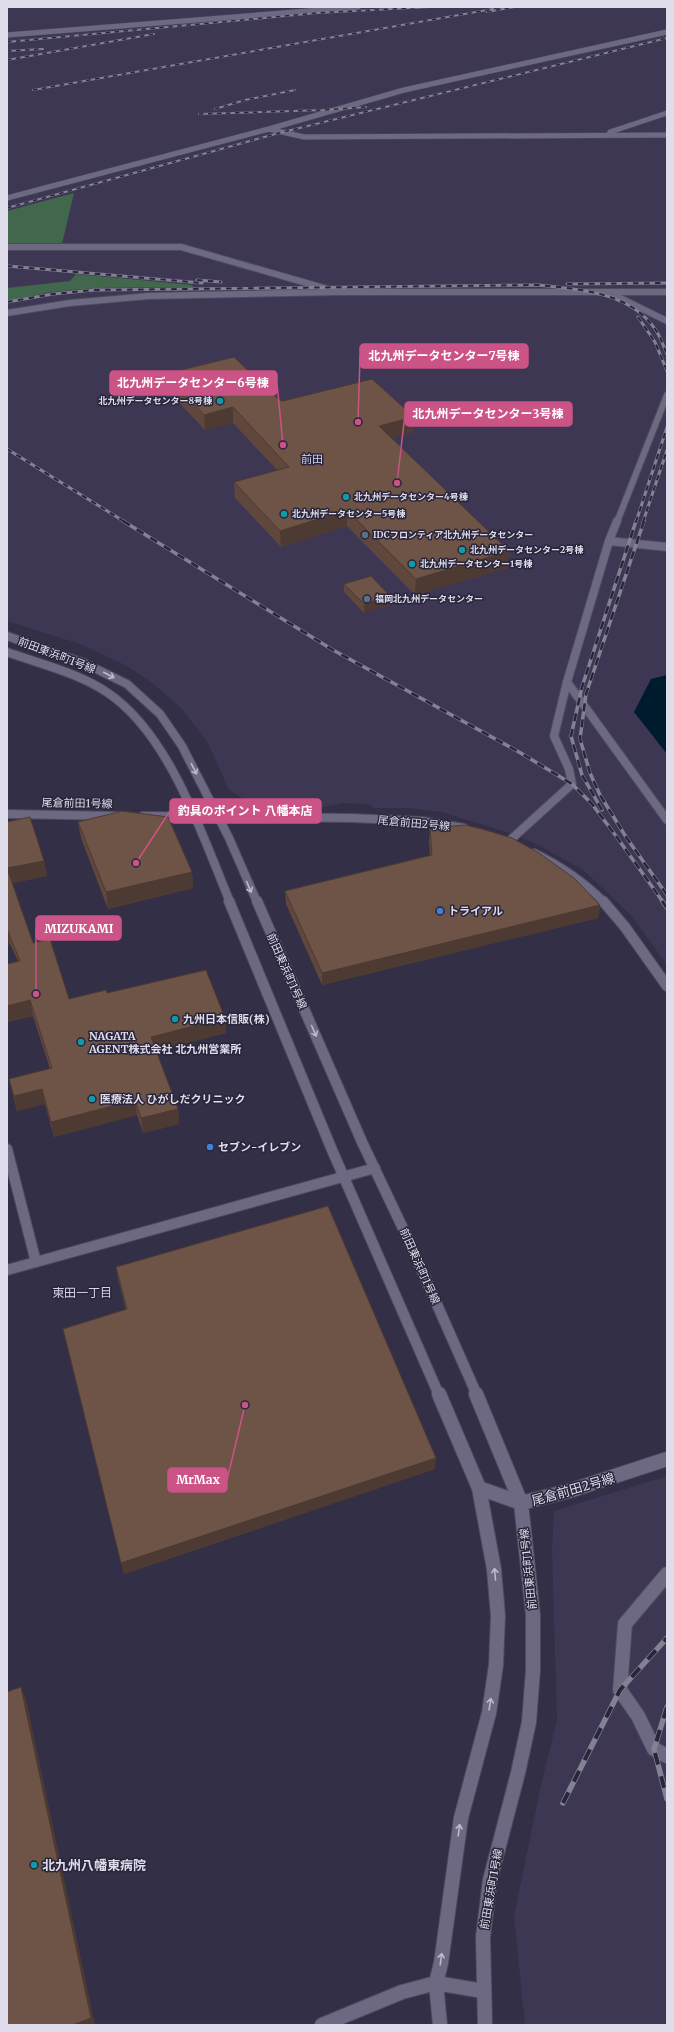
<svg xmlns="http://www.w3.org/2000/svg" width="674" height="2032" viewBox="0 0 674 2032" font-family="Merriweather,'Noto Sans JP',serif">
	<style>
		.built { fill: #3d3754 }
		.green { fill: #41674c }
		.water { fill: #001a2e }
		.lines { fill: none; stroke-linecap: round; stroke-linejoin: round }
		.minor-far4-casing { stroke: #4e4a5e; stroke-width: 6 }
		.minor-far3-casing { stroke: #4e4a5e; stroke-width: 8 }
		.minor-far2-casing { stroke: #4e4a5e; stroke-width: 10 }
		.minor-far1-casing { stroke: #4e4a5e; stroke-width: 12 }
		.minor-casing { stroke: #4e4a5e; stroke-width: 16 }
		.tertiary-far2-casing { stroke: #4e4a5e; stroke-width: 10 }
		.tertiary-far1-casing { stroke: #4e4a5e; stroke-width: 12 }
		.tertiary-casing { stroke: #4e4a5e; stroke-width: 16 }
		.minor-far4 { stroke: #6d6983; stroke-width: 5 }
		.minor-far3 { stroke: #6d6983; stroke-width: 6 }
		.minor-far2 { stroke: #6d6983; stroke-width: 8 }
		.minor-far1 { stroke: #6d6983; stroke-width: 10 }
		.minor { stroke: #6d6983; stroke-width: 14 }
		.tertiary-far2 { stroke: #6d6983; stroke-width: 8 }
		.tertiary-far1 { stroke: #6d6983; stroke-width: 10 }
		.tertiary { stroke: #6d6983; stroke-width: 14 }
		.rail-far4-casing { stroke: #848194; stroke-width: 2 }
		.rail-far3-casing { stroke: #848194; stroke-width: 3 }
		.rail-far2-casing { stroke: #848194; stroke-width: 3.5 }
		.rail-far1-casing { stroke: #848194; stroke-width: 4.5 }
		.rail-casing { stroke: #848194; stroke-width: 5.5 }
		.rail-far4 { stroke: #29253b; stroke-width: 1.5; stroke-dasharray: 4.5; stroke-linecap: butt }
		.rail-far3 { stroke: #29253b; stroke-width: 2; stroke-dasharray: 5.5; stroke-linecap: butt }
		.rail-far2 { stroke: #29253b; stroke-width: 2.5; stroke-dasharray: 8; stroke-linecap: butt }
		.rail-far1 { stroke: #29253b; stroke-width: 3; stroke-dasharray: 10; stroke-linecap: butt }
		.rail { stroke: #29253b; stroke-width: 4; stroke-dasharray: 12; stroke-linecap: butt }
		.wall { fill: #5f473d }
		.shaded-wall { fill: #4d3a32 }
		.building { fill: #6e5347; stroke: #4d3a32 }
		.oneway { stroke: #bdbacc }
		.culture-dot { fill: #0f9aa8; stroke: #29253b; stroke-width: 1.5 }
		.service-dot { fill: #5c6f8a; stroke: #29253b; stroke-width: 1.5 }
		.shop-dot { fill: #3f7fe0; stroke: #29253b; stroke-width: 1.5 }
		.labels { text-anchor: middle; stroke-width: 3; stroke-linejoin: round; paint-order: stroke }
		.far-poi-label { font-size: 9px; font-weight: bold; fill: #dfddec; stroke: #29253b; text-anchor: start }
		.far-quarter-label { font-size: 11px; fill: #d5d0ee; stroke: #29253b }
		.street-label { font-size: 11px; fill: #dfddec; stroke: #29253b }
		.poi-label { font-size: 11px; font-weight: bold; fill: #dfddec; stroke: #29253b; text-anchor: start }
		.neighbourhood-label { font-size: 12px; fill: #d5d0ee; stroke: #29253b }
		.near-street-label { font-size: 13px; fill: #dfddec; stroke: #29253b }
		.near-poi-label { font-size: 13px; font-weight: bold; fill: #dfddec; stroke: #29253b; text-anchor: start }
		.leader { fill: none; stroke: #cb5386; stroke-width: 1.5 }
		.callout-dot { fill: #cb5386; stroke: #29253b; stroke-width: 1.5 }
		.callout { fill: #cb5386; stroke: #cb5386; stroke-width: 1.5 }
		.callout-label { font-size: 12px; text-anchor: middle; font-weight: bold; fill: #fff }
	</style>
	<rect width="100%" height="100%" fill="#332f46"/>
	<path class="built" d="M7,7H667V965L631,915L583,870L542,847L516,835L442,812L407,808H373L368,804L342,803L324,807L249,802L229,790L208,743L182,709L151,682L125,665L80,644L7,621Z
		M667,1476V2025H525L514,1916L541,1785L557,1720L552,1549L554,1511Z"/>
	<path class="green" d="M74,193L62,244L7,245V211Z
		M76,274L193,285L192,287L96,288L51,292L7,301V288L70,281Z"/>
	<path class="water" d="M667,675V754L634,712L651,679Z"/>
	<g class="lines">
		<defs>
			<path id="minor-far4" d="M7,35L358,7
				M269,129L304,137L667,135
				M610,132L667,113
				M7,198L269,129L404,90L667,32"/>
			<path id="minor-far3" d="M7,247H181L331,290
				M610,293L667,321
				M7,313L70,303L149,296L337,292H667
				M617,522L667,395"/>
			<path id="minor-far2" d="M609,541L667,547
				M567,682L667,820
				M507,843L572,784L569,769L554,736L567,682L609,541L617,521"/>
			<path id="minor-far1" d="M7,1149L36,1262"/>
			<path id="minor" d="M667,1574L625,1624L620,1690L638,1716L654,1749L667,1756"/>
			<path id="tertiary-far2" d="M7,636L84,663L127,684L160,714L182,746L229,838L257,902
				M7,652C40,664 79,673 108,693C170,735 202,835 230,902
				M7,814L117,816
				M143,816L351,818L422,821L464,828
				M534,853C561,866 583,881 604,902"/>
			<path id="tertiary-far1" d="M229,901L332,1150L439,1395
				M257,901L362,1142L408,1239L477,1395
				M603,901L625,927L667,986
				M7,1270L375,1168"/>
			<path id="tertiary" d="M439,1394L479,1488L494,1569L498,1616L496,1665L489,1713L461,1818L441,1963L436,1983L440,2025
				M476,1394L521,1503L533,1615V1670L529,1722L518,1773L490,1880L483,1937L485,2025
				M479,1488L521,1503L569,1491L667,1459
				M322,2025L402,1992L436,1983L483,1991"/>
		</defs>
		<use href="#minor-far4" class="minor-far4-casing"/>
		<use href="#minor-far3" class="minor-far3-casing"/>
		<use href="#minor-far2" class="minor-far2-casing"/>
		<use href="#minor-far1" class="minor-far1-casing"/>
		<use href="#minor" class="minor-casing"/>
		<use href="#tertiary-far2" class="tertiary-far2-casing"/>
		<use href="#tertiary-far1" class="tertiary-far1-casing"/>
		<use href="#tertiary" class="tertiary-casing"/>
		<use href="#minor-far4" class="minor-far4"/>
		<use href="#minor-far3" class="minor-far3"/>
		<use href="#minor-far2" class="minor-far2"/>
		<use href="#minor-far1" class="minor-far1"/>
		<use href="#minor" class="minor"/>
		<use href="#tertiary-far2" class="tertiary-far2"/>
		<use href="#tertiary-far1" class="tertiary-far1"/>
		<use href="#tertiary" class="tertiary"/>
		<defs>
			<path id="rail-far4" d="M487,12L514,7
				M7,42L317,13L430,7
				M7,51L43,49
				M7,60L154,34
				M33,90L493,9
				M215,109L245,100L295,90
				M199,114L324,110L366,107
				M7,208L279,133L667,38"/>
			<path id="rail-far3" d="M7,266L202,283
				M197,280L221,282
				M567,284L667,283
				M7,302L53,294L94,290L538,285C578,289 630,292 655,329C661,337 663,346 667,354
				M638,317L655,342L667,371
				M7,449L125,522
				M636,522L667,427
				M643,522L667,450"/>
			<path id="rail-far2" d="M123,521L333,650L519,752L572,784L592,804L619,840
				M644,521L586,694L580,739L590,773L600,795L626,837L667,895
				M602,810L582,775L571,736L582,687L636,521
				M616,836L663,902"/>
			<path id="rail-far1" d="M662,901L667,908"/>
			<path id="rail" d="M667,1707L654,1749L667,1799
				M563,1803L620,1690L667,1638"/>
		</defs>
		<use href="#rail-far4" class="rail-far4-casing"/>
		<use href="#rail-far3" class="rail-far3-casing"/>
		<use href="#rail-far2" class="rail-far2-casing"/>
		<use href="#rail-far1" class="rail-far1-casing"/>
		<use href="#rail" class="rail-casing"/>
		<use href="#rail-far4" class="rail-far4"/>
		<use href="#rail-far3" class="rail-far3"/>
		<use href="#rail-far2" class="rail-far2"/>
		<use href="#rail-far1" class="rail-far1"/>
		<use href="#rail" class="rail"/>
	</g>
	<path class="wall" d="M165,374L279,400L414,432L391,438L509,551L507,568L415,595L347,526L281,547L235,498L234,482L278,471L233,423L205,430L166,389Z
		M344,584L390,596V605L364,613L344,592Z
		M7,822L44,861L47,876L12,883L33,943L69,999L107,993L226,1033L156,1051L178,1109L179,1124L143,1133L137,1115L54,1137L45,1104L17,1111L9,1079L50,1069L33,1016L7,1022V964L18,961L10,944L7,945Z
		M78,822L192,872L193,888L108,909L81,838Z
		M430,828L600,905L598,918L322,985L286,904L285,891L430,856L429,841Z
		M116,1267L435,1469L124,1574L63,1329L126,1310L118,1279Z"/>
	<path class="shaded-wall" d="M233,407V423L205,430L204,415Z
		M414,417V432L378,442L379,426Z
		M347,510V526L281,547L280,531Z
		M509,551L507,568L415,595L416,579Z
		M390,596V605L364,613V604Z
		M44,861L47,876L10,884L7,868Z
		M192,872L193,888L108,909L106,892Z
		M600,905L598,918L322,985V973Z
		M7,929L10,944L7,945Z
		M30,1000L33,1016L7,1022V1006Z
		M225,1018L226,1033L153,1052L151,1037Z
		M42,1089L45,1104L17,1111L14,1096Z
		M135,1100L137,1115L54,1137L51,1122Z
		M178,1109L179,1124L143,1133L141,1118Z
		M436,1458L435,1469L124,1574L121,1563Z
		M21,1687L26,1699L95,2025H73Z"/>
	<path class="building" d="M234,357L279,400L283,401L372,379L414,417L379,426L509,551L416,579L347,510L280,531L234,482L289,467L233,407L204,415L165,374Z
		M371,576L390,596L364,604L344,584Z
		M122,811L168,817L192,872L106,892L78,822Z
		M30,817L44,861L7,868L33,943L50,939L69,999L106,990L107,993L206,970L225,1018L151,1037L178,1109L141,1118L135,1100L51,1122L42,1089L14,1096L9,1079L52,1068L30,1000L7,1006V964L20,961L7,929V822Z
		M465,825L482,829L512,838L539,853L574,878L600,905L322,973L285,891L432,855L430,828Z
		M328,1206L436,1458L121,1563L63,1329L127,1309L116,1267Z
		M21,1687L91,2018L73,2025H7V1692Z"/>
	<defs><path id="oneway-shaft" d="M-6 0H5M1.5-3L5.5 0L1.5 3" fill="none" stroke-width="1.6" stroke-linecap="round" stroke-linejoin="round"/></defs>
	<g class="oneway">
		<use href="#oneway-shaft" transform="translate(109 675) rotate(27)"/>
		<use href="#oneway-shaft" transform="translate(194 769) rotate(63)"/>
		<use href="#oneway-shaft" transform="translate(249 887) rotate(67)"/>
		<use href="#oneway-shaft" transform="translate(314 1031) rotate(66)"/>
		<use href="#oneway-shaft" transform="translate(495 1574) rotate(-95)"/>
		<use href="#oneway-shaft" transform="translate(490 1704) rotate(-81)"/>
		<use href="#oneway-shaft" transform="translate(459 1830) rotate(-82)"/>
		<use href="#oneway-shaft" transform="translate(441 1959) rotate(-82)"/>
	</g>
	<g class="culture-dot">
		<circle cx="220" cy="401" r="4"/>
		<circle cx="346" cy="497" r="4"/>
		<circle cx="284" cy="514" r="4"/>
		<circle cx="462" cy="550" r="4"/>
		<circle cx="412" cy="564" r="4"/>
		<circle cx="175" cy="1019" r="4"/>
		<circle cx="81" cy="1042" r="4"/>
		<circle cx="92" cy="1099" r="4"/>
		<circle cx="34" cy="1865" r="4"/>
	</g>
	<g class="service-dot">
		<circle cx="365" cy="535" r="4"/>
		<circle cx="367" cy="599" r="4"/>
	</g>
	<g class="shop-dot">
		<circle cx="440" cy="911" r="4"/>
		<circle cx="210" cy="1147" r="4"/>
	</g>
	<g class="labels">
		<g class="far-poi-label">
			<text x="212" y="404" text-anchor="end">北九州データセンター8号棟</text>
			<text x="354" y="500">北九州データセンター4号棟</text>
			<text x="292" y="517">北九州データセンター5号棟</text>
			<text x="373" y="538">IDCフロンティア北九州データセンター</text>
			<text x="470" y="553">北九州データセンター2号棟</text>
			<text x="420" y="567">北九州データセンター1号棟</text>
			<text x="375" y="602">福岡北九州データセンター</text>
		</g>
		<g class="far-quarter-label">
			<text x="312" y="463">前田</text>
		</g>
		<g class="street-label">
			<text transform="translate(57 655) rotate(21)" y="4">前田東浜町1号線</text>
			<text transform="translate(77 803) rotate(1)" y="4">尾倉前田1号線</text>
			<text transform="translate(414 823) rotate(5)" y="4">尾倉前田2号線</text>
			<text transform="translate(287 971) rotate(66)" y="4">前田東浜町1号線</text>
			<text transform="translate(420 1266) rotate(66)" y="4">前田東浜町1号線</text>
			<text transform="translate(528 1569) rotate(-96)" y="4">前田東浜町1号線</text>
			<text transform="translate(491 1889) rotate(-80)" y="4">前田東浜町1号線</text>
		</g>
		<g class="poi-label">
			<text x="448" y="915">トライアル</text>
			<text x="183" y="1023">九州日本信販(株)</text>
			<text x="89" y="1040">NAGATA<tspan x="89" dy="13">AGENT株式会社 北九州営業所</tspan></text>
			<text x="100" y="1103">医療法人 ひがしだクリニック</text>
			<text x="218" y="1151">セブン-イレブン</text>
		</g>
		<g class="neighbourhood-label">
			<text x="82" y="1297">東田一丁目</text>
		</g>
		<g class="near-street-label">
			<text transform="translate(573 1489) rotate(-16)" y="5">尾倉前田2号線</text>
		</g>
		<g class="near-poi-label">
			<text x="42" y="1870">北九州八幡東病院</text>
		</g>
	</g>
	<path class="leader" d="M358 422L360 356M283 445L277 383M397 483L405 414M136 863L170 811M36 994L36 928M245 1405L227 1480"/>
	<g class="callout-dot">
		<circle cx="358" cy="422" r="4"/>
		<circle cx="283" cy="445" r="4"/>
		<circle cx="397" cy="483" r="4"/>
		<circle cx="136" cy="863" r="4"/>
		<circle cx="36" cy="994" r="4"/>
		<circle cx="245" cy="1405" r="4"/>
	</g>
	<g class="callout">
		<rect x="360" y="344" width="168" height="24" rx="4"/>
		<rect x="110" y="371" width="167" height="24" rx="4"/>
		<rect x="405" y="402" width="167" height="24" rx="4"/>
		<rect x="170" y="799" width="151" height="24" rx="4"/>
		<rect x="36" y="916" width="85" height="24" rx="4"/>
		<rect x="168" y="1468" width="59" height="24" rx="4"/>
	</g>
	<g class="callout-label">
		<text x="444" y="360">北九州データセンター7号棟</text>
		<text x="193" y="387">北九州データセンター6号棟</text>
		<text x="488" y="418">北九州データセンター3号棟</text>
		<text x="245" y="815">釣具のポイント 八幡本店</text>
		<text x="79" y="933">MIZUKAMI</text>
		<text x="198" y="1484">MrMax</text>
	</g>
	<rect width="674" height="2032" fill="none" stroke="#dfddec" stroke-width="16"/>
</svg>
